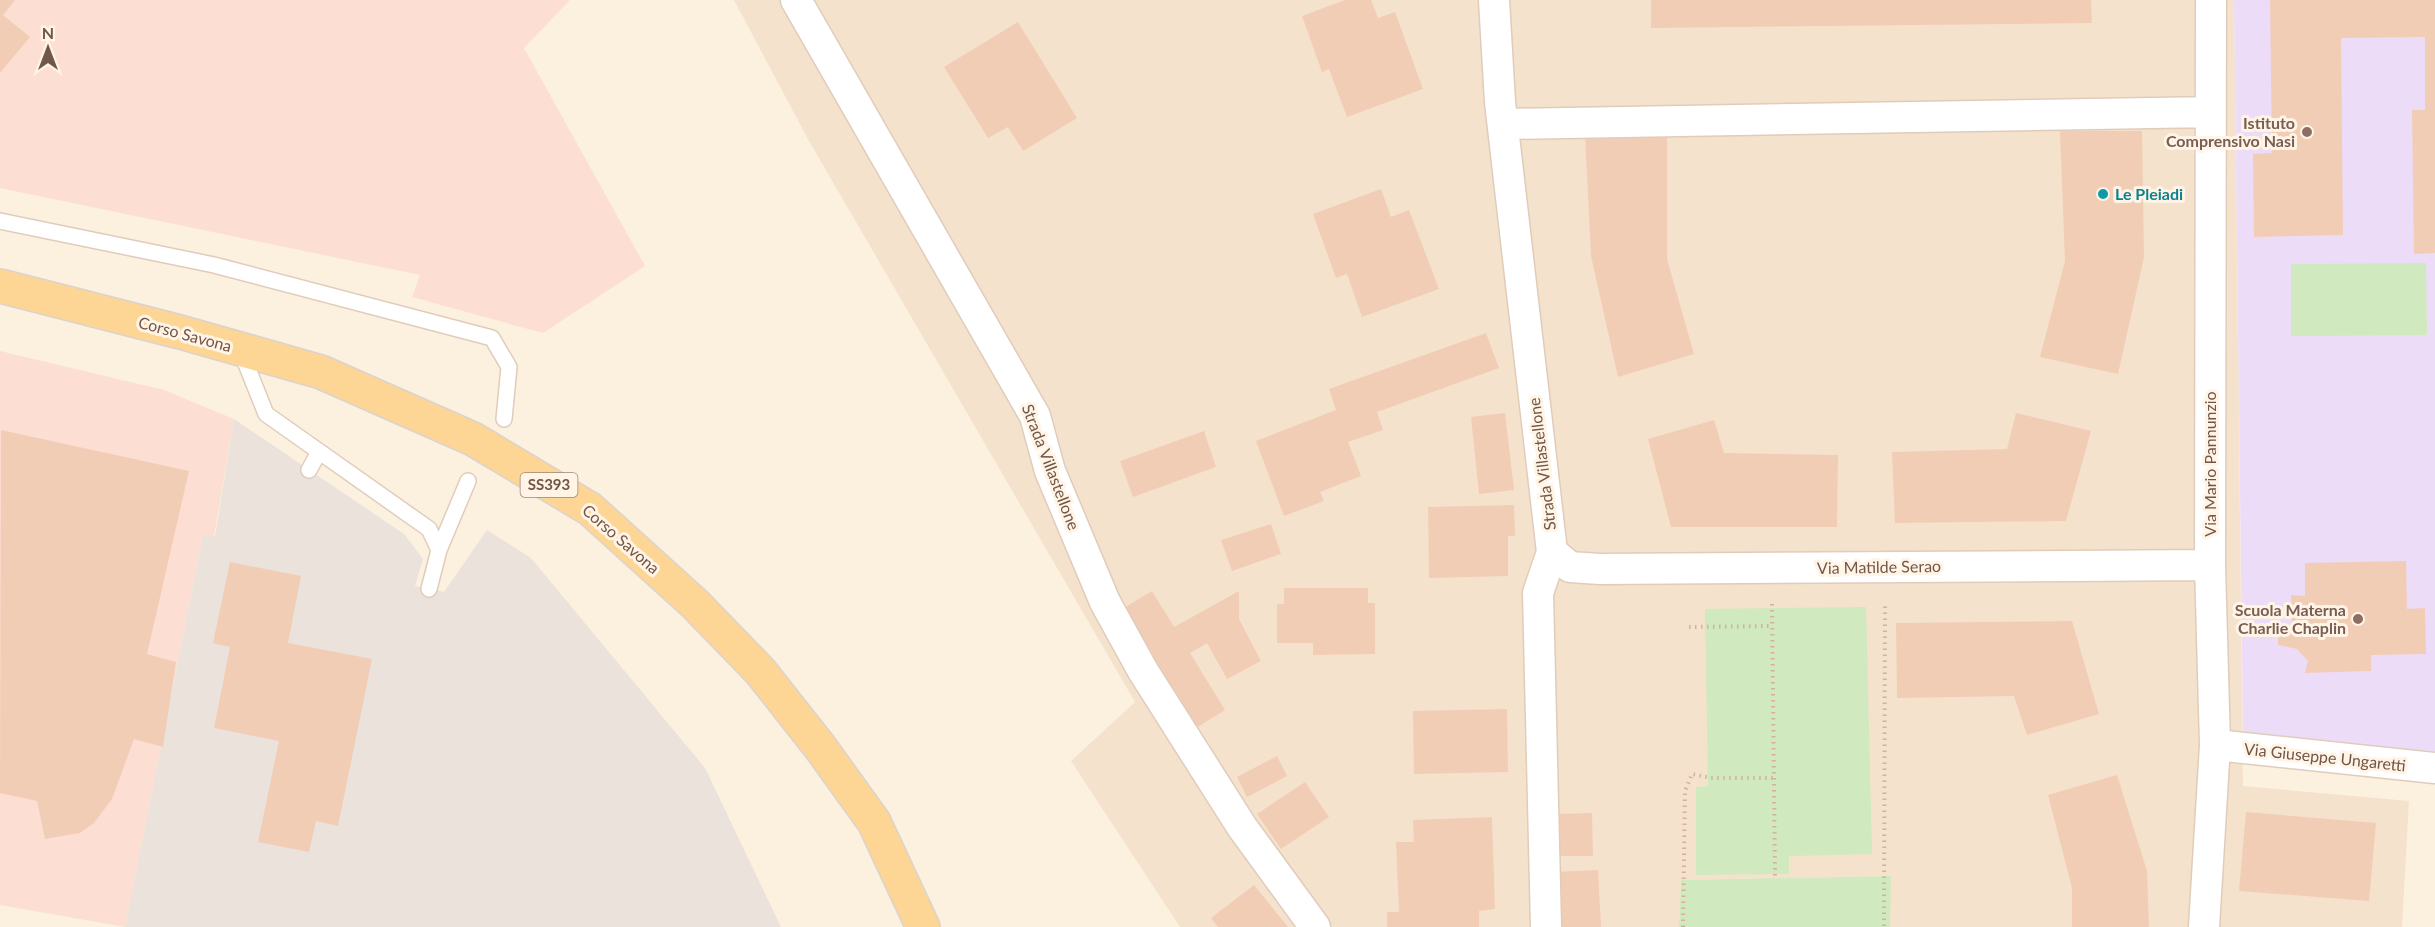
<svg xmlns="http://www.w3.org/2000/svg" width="2435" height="927" viewBox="0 0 2435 927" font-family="Lato,sans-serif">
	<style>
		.residential { fill: #f4e2cd }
		.commercial { fill: #fdded2 }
		.industrial { fill: #eae2db }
		.education { fill: #eddcf8 }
		.green { fill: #d0e9be }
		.building { fill: #f2cdb6 }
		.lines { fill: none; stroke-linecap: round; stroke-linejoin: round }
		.service-casing { stroke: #e0ccbb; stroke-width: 18 }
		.minor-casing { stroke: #e0ccbb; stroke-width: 33 }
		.primary-casing { stroke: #dad3cf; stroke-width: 36 }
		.path { stroke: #d6b19a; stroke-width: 4; stroke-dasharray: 1.5 4.5; stroke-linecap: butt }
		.service { stroke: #fff; stroke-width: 15 }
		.minor { stroke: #fff; stroke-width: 30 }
		.primary { stroke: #fdd595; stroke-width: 33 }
		.education-dot { fill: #8d6e63; stroke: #fff4e5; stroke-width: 2 }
		.culture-dot { fill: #0f9aa8; stroke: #fff4e5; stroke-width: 2 }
		.labels { text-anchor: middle; stroke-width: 6; stroke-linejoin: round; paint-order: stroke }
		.shield { fill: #fff4e5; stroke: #9c8576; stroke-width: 1.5 }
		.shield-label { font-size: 15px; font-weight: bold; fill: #725647 }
		.education-label { font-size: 16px; font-weight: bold; fill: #785e54; stroke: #fff4e5; text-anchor: end }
		.culture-label { font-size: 16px; font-weight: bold; fill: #0d838f; stroke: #fff4e5; text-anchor: start }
		.street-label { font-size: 16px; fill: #725647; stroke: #fff4e5 }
	</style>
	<rect width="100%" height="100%" fill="#fcf0df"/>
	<path class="residential" d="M734,0H2234L2243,786L2409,801L2402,927H1890V876L1681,880L1679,927H1180L1071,761L1135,702L809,141Z"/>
	<path class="commercial" d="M0,0H570L524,48L645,266L543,333L412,297L420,275L0,188Z
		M0,351L164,390L234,419L214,536L203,534L125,927L0,905Z"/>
	<path class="industrial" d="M234,419L404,534L423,559L415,586L444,592L487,530L531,558L705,768L781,927H125L203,534L215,536Z"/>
	<path class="education" d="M2234,0H2435V753L2243,735Z"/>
	<path class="green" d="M2426,263L2427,335L2291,336V264Z
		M1866,607L1872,854L1789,856V874L1696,875V787L1708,786L1705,609Z
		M1891,876L1890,927H1679L1681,880Z"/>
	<path class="building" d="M0,0H15L3,15L30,37L0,73Z
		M1345,0H1371L1378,18L1395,12L1423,89L1347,117L1329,69L1322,72L1302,16Z
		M1651,0H2091L2092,23L1651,28Z
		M2270,0H2435V253L2414,254L2412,110H2425V37L2341,38L2343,235L2254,237L2253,154L2272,153Z
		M1018,22L1077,118L1023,151L1008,127L988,138L944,67Z
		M2060,131H2142L2144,257L2118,374L2040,357L2065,261Z
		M1585,134H1667V259L1694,354L1618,377L1591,256Z
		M1381,189L1391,217L1409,210L1439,289L1362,317L1347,274L1336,278L1313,214Z
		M1486,333L1499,368L1377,412L1383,430L1348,442L1361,476L1320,492L1324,501L1284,516L1256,441L1336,410L1329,389Z
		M1505,413L1514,490L1479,494L1471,417Z
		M2016,413L2091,431L2066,521L1895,523L1892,452L2007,449Z
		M1714,420L1724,453L1838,455L1837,527H1671L1648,439Z
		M1,430L189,471L147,654L176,662L163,747L134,739L112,799L94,823L80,833L45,839L37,801L0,793Z
		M1204,431L1216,467L1133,497L1120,461Z
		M1514,505L1515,536H1508V576L1429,578L1428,507Z
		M1271,524L1281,554L1232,571L1221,540Z
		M2406,561L2407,609L2425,608L2426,654L2371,655V671L2305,673L2308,661L2297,649L2278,645V629H2292L2291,595L2305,596V563Z
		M230,562L301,576L288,643L372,659L338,826L316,821L309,852L258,842L279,741L214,728L230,647L213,643Z
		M1284,588H1368V603H1375V654L1313,655V643H1277V604H1284Z
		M1152,591L1174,627L1239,591V619L1261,661L1227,679L1207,643L1190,653L1225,710L1196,728L1122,609Z
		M2072,621L2099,714L2027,735L2014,696L1897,698L1896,623Z
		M1507,709L1508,772L1414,774L1413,711Z
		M1277,756L1287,776L1247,797L1237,777Z
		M2117,775L2147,871L2149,927H2072V888L2048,795Z
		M1305,782L1329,817L1281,849L1257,814Z
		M2246,812L2376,823L2369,901L2239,891Z
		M1592,813L1593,856H1555L1554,814Z
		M1492,817L1495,909L1479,911V927H1387V912H1399L1396,842H1414L1413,820Z
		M1598,870L1601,927H1556L1553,872Z
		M1254,885L1288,927H1218L1211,918Z"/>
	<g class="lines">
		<defs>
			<path id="service" d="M0,221L214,265L492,338L509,367L504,419
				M240,349L266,414L429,529L439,550L429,589
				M309,470L319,452
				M439,550L468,481"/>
			<path id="minor" d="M796,0L1035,416L1050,471L1105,602L1143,671L1242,827L1315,927
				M1494,0L1500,102L1552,552L1538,593L1546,927
				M1503,124L2211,112
				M1552,552L1570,567L1600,569L2210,565
				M2215,745L2435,768
				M2204,927L2215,745L2210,565L2211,0"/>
			<path id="primary" d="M0,286L180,332L321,372L473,439L590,509L695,604L760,671L820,747L874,822L923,927"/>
		</defs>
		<use href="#service" class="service-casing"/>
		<use href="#minor" class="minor-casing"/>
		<use href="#primary" class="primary-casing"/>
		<path class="path" d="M1772,604L1775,878
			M1689,627L1772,626
			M1884,926L1885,603
			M1683,927L1685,791L1692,774L1711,778H1774"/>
		<use href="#service" class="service"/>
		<use href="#minor" class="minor"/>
		<use href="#primary" class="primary"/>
	</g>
	<g class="education-dot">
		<circle cx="2307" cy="132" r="6"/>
		<circle cx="2358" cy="619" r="6"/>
	</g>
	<circle class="culture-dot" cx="2103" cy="194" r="6"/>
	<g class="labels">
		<rect class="shield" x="520.5" y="473" width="57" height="24" rx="4.5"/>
		<g class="shield-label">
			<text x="549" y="490">SS393</text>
		</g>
		<g class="education-label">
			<text x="2295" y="129">Istituto<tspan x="2295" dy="18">Comprensivo Nasi</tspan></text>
			<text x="2346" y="616">Scuola Materna<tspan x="2346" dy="18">Charlie Chaplin</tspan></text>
		</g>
		<g class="culture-label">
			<text x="2115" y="200">Le Pleiadi</text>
		</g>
		<g class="street-label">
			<text transform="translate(185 334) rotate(15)" y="6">Corso Savona</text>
			<text transform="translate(1542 464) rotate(-97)" y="6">Strada Villastellone</text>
			<text transform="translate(2210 464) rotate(-90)" y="6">Via Mario Pannunzio</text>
			<text transform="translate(1051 467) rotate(69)" y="6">Strada Villastellone</text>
			<text transform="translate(621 539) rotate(41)" y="6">Corso Savona</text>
			<text transform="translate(1879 567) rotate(-1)" y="6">Via Matilde Serao</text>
			<text transform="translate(2325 757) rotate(6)" y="6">Via Giuseppe Ungaretti</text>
		</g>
	</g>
	<g transform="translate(48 48)" stroke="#fff4e5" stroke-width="4.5" paint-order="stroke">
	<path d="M0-4.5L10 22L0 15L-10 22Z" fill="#725647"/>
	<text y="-9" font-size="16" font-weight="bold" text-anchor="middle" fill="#725647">N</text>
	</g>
</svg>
